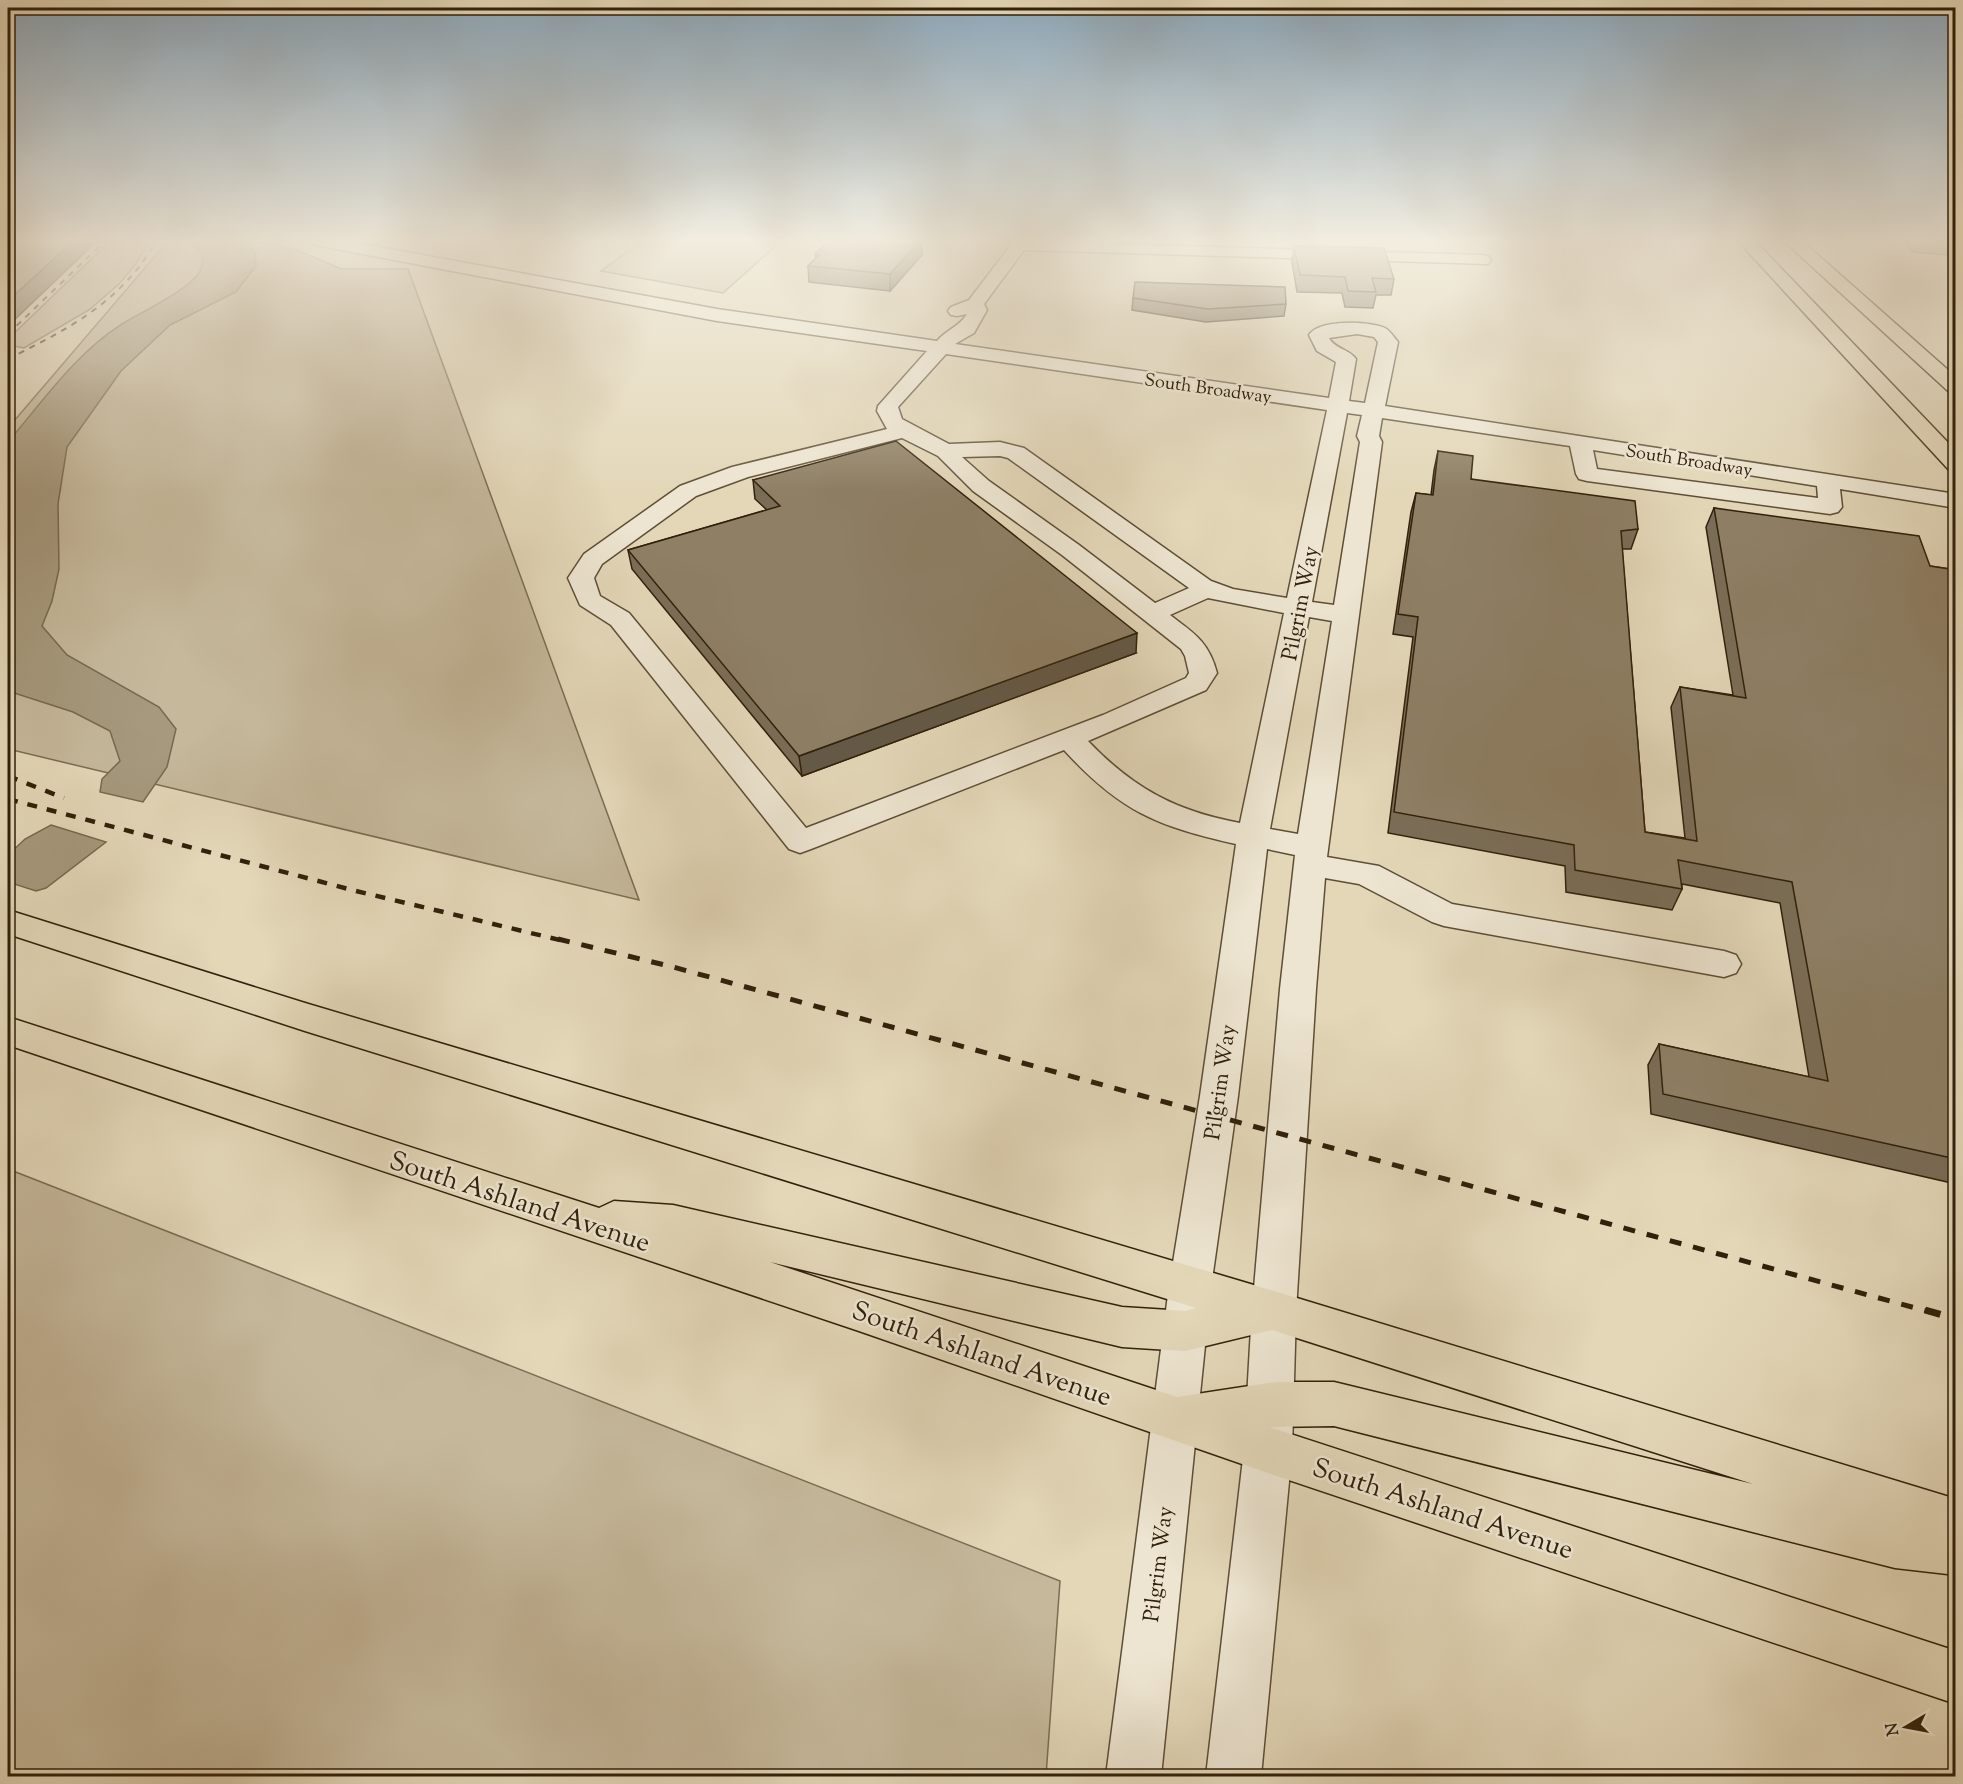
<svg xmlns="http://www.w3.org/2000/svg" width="1963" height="1784" viewBox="0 0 1963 1784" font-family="'Sorts Mill Goudy',serif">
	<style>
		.green { fill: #c5b89b; stroke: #7b6c53; stroke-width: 1.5 }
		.water { fill: #a6997d; stroke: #77694f; stroke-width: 1.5 }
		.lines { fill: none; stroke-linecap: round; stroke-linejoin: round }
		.minor-casing { stroke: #5e4e36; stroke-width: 3 }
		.major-casing { stroke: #31200b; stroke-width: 3 }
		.highway-casing { stroke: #31200b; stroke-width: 3 }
		.minor { fill: #ede5d1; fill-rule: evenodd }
		.major { fill: #e3d7b8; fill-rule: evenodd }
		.highway { fill: #e3d7b8; fill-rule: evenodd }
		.rail-far3 { stroke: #31200b; stroke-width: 2; stroke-dasharray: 6 6; stroke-linecap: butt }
		.rail-far2 { stroke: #31200b; stroke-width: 4.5; stroke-dasharray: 10 10; stroke-linecap: butt }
		.rail-far1 { stroke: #31200b; stroke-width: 5; stroke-dasharray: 12 12; stroke-linecap: butt }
		.rail { stroke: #31200b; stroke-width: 7; stroke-dasharray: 16 16; stroke-linecap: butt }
		.wall { fill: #7a6d57; stroke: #31200b; stroke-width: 1.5 }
		.shaded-wall { fill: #635947; stroke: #31200b; stroke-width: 1.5 }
		.building { fill: #8e7f65; stroke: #31200b; stroke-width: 1.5 }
		.labels { text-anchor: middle; stroke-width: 5; stroke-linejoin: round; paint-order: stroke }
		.far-street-label { font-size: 18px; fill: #31200b; stroke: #ede5d1 }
		.street-label { font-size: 22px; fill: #31200b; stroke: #ede5d1 }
		.near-street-label { font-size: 27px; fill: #31200b; stroke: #ede5d1 }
	</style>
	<rect width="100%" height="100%" fill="#e3d7b8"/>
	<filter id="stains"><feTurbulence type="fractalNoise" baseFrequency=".00333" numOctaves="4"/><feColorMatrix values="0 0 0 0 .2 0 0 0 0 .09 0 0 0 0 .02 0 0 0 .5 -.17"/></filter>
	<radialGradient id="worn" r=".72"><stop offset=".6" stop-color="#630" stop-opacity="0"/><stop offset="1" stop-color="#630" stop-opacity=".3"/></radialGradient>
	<path class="green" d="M110,241H150L135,265L119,284L89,310L24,348L8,345V339Z
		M168,241H260L299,251L341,269H408L639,900L8,749V428Z
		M642,241H781L723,293L601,271Z
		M8,1169L1060,1581L1046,1776H8Z"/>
	<path class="water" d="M189,241H237L255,251L256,266L236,292L170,325L121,371L67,447L58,504L59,569L52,601L42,626L67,655L159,707L176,729L167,767L143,802L100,792L102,779L120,761L110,731L73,712L8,691V442C43,401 76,353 122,324C139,313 194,288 201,269C202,265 202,260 203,256Z
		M51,825L106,842L46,888L36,891L8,882V855L25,839Z"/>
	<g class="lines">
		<defs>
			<path id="minor" d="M312,241H346L717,309L937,341C947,329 958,328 967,314L957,316L951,315L948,311L951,307L969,300L1014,241L1482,255L1488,256L1491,260L1488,264L1024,250L984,304L987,310L974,333L955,344L1329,398L1336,362L1317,351L1309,335C1319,319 1369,321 1385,328C1390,331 1394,337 1398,342L1385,406L1956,494V508L1840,489L1842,507L1838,512L1830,514L1587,481L1579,479L1576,474L1570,446L1382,418L1379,436L1382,442L1327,857L1379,866L1452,904L1724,951L1736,955L1741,964L1736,973L1724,977L1444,926L1432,922L1359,884L1325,878L1316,989L1296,1311L1292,1450L1261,1776H1206L1244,1450L1252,1311L1280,989L1295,855L1267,849L1238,1096L1211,1287L1161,1776H1106L1169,1287L1200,1096L1236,844C1156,826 1120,811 1064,750L811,849L800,853L789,849L611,625L580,605L568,578L584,554L680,486L732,467L887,429L877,411L878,406L927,351L717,321L320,246L314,245ZM1357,334L1374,337L1378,342L1365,403L1349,401L1356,359C1349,349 1335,349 1329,338ZM946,354L1327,410L1287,598L1233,589L1211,581L1024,448L1000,442L949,444L902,419L898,407ZM1347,413L1362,415L1357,436L1360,442L1334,605L1312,602ZM902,438L938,456L973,491L1062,555L1181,649L1185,656L1189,673L1186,678L1103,715L806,828L629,613L600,596L594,578L602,564L696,496L748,477ZM1593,450L1817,486L1818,498L1597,469ZM1000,456L1008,458L1189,588L1155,603L1079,545L989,481L962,457ZM1208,598L1284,613L1240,823C1175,811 1133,788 1088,741L1206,690L1217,673C1209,642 1194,633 1170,615ZM1309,617L1332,621L1298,834L1270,829Z"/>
			<path id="major" d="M8,910L305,1003L1274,1291L1956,1499V1575L1895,1568L1334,1426L1269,1427L1956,1651V1704L1268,1473L859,1331L8,1045V1017L599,1208L614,1201L673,1205L1122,1307L1185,1311L1196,1308L305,1031L8,934ZM770,1262L1122,1347L1185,1351L1272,1330L1753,1484L1334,1382H1276L1177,1397Z"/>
			<path id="highway" d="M1738,241H1755L1956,451V471L1948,469Z
				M1784,241H1802L1956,377V394L1949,392Z"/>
		</defs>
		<use href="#minor" class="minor-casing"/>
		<use href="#major" class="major-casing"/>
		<use href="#highway" class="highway-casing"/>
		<use href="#minor" class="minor"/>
		<use href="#major" class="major"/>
		<use href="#highway" class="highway"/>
		<path class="rail-far3" d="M8,334L105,241
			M8,359C68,329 122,302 156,241"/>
		<path class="rail-far2" d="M8,776L64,798
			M8,799L356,891L564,941"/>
		<path class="rail-far1" d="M558,939L673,967L1930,1312"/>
		<path class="rail" d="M1925,1310L1956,1319"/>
	</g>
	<path class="wall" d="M829,241H921L922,255L890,291L809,282L808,266L816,258L815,254Z
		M1905,241H1956V256L1912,252Z
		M1294,246L1394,279L1391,295H1376L1373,308L1345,307L1342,293L1297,292L1292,262Z
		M1133,298L1286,304L1284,316L1206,322L1132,310Z
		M1438,451L1471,479L1638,529L1631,549H1622L1645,832L1685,838L1671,707L1680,687L1733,695L1706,527L1714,508L1930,566L1956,570V1184L1651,1114L1648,1065L1659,1044L1809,1077L1780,903L1682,884V889L1672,910L1566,892L1565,866L1388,833L1413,637L1393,634L1411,512L1416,493L1431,495L1434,470Z
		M753,480L1136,653L802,776L632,569L628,550L767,510L755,499Z"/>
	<path class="shaded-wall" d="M73,241H97L8,326V301Z
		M912,241H921L922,255L890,291V274Z
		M1137,633L1136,653L802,776L799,756Z"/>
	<path class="building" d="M8,241H73L8,301Z
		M829,241H920L890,274L808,266L819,255L815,254Z
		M1928,241H1956V243Z
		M1294,246L1384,248L1394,279L1372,278L1376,292L1348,291L1345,277L1300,275Z
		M1135,282L1285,287L1286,304L1208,309L1133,298Z
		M896,441L1137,633L799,756L628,550L780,506L753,480Z
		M1438,451L1473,456L1471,479L1635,501L1638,529L1621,531L1645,832L1697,841L1680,687L1746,698L1714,508L1919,536L1930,566L1956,570V1159L1663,1094L1659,1044L1828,1081L1792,882L1678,860L1682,889L1575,870L1574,845L1394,812L1418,617L1398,614L1416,493L1433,495Z"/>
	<linearGradient id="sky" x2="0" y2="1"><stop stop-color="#8da9bd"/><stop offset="0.49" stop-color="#f2eddf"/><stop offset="1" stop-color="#f2eddf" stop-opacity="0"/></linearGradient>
	<rect width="1963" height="491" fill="url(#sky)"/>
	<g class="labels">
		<g class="far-street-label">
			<text transform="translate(1208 388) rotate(8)" y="6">South Broadway</text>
			<text transform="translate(1689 460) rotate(9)" y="6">South Broadway</text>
		</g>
		<g class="street-label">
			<text transform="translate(1299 603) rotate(-79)" y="8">Pilgrim Way</text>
			<text transform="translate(1219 1082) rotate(-82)" y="8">Pilgrim Way</text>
			<text transform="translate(1157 1564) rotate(-83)" y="8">Pilgrim Way</text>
		</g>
		<g class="near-street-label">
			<text transform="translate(520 1201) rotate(18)" y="9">South Ashland Avenue</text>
			<text transform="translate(982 1353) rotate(19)" y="9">South Ashland Avenue</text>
			<text transform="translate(1443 1508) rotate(18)" y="9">South Ashland Avenue</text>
		</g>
	</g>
	<rect width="1963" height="1784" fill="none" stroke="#e3d7b8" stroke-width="30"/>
	<rect x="9" y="9" width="1945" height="1766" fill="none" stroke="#31200b" stroke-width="3"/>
	<rect x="15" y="15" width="1933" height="1754" fill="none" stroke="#31200b" stroke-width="1.5"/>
	<g transform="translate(1906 1727) rotate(260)" stroke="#ede5d1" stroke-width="4.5" paint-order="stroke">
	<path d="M0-4.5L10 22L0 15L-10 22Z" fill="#31200b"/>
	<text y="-9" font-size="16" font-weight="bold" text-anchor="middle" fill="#31200b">N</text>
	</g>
	<rect width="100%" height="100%" filter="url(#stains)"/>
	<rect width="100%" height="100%" fill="url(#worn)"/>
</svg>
